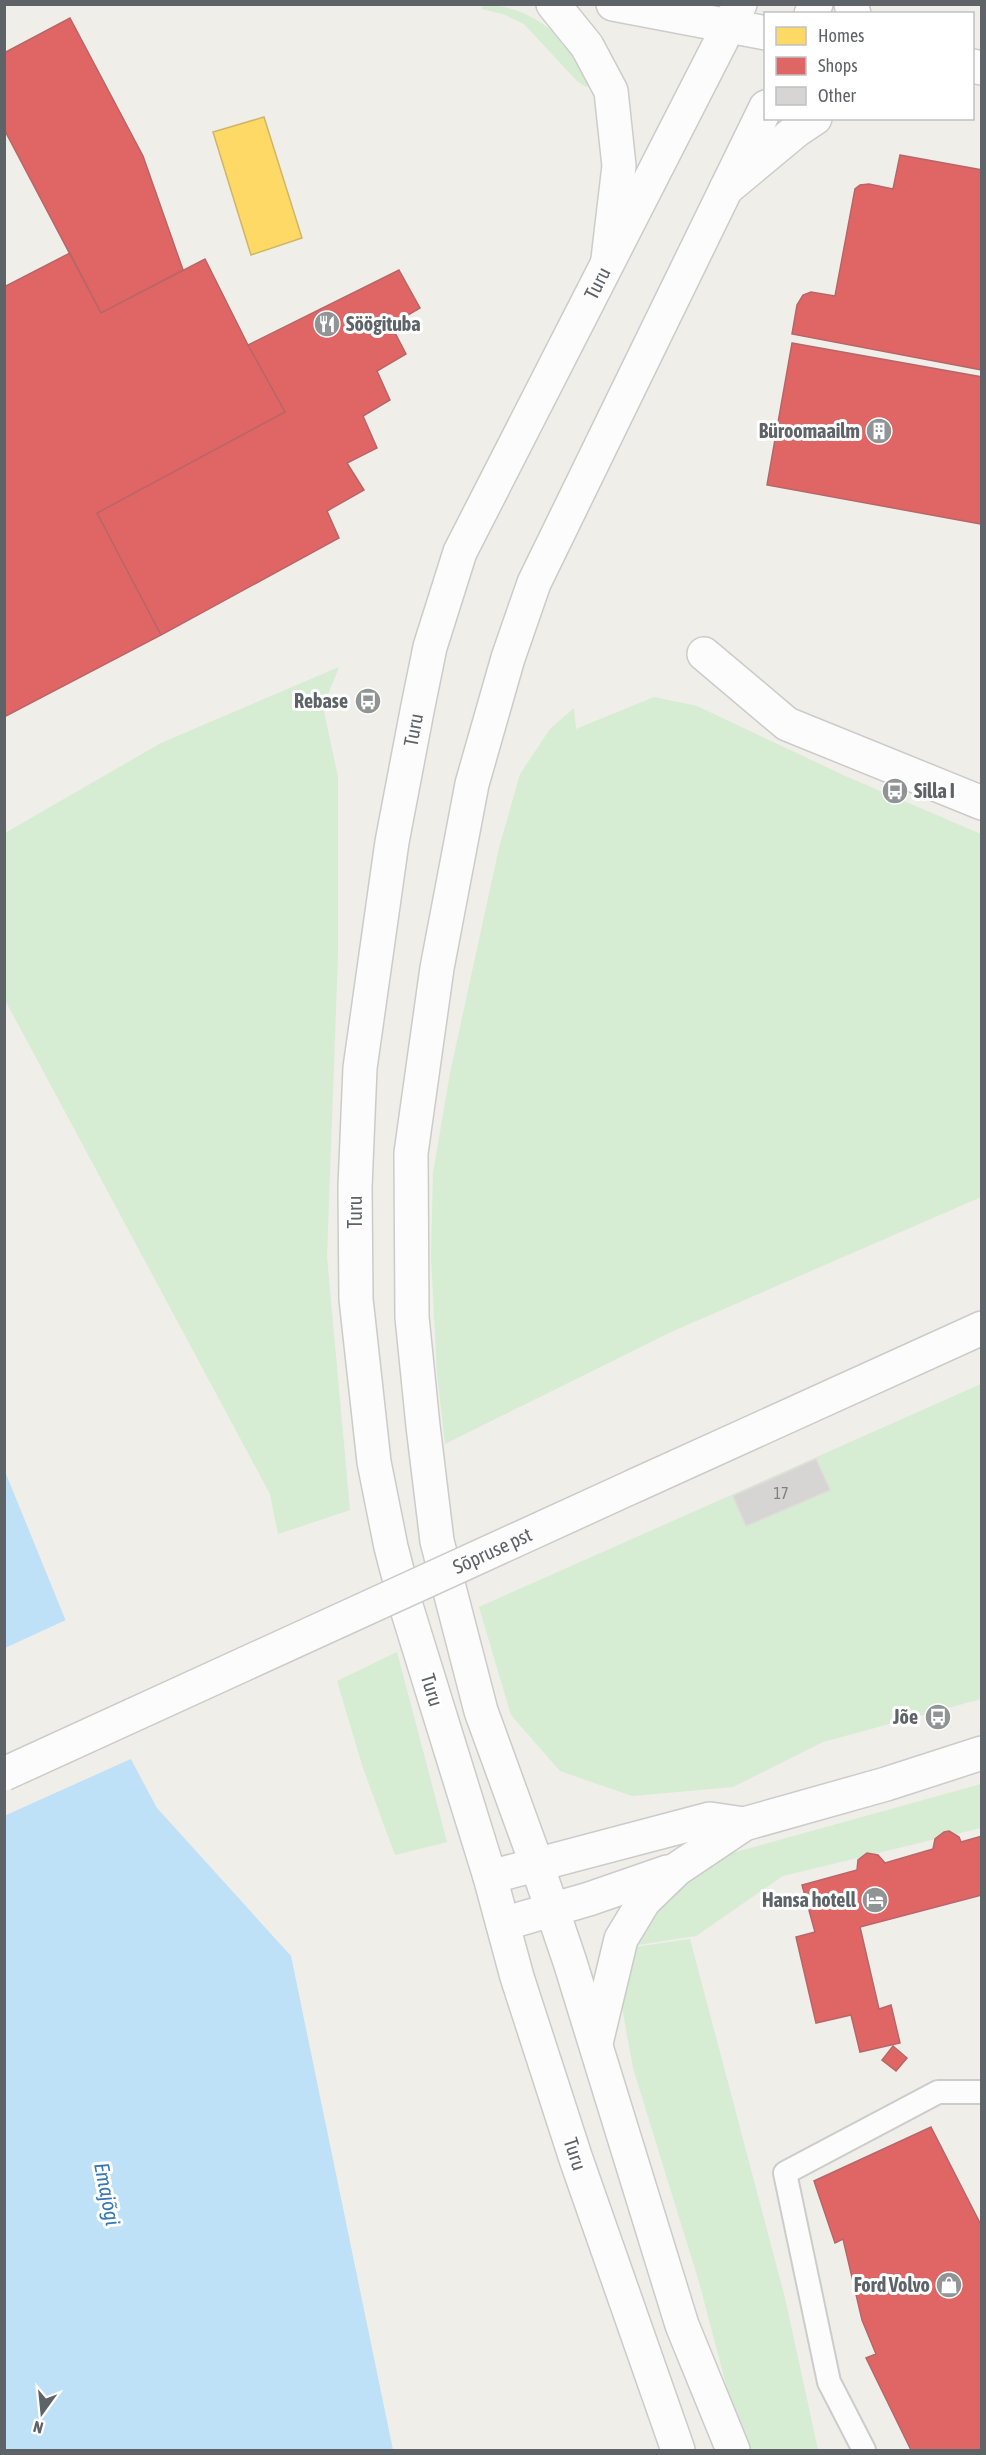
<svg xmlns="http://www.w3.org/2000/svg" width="986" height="2455" viewBox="0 0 986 2455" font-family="'Asap Condensed',sans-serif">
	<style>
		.green { fill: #d6ecd3 }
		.water { fill: #bee1f8 }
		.pier { fill: #efeee9 }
		.homes { fill: #ffd966; stroke: #cfb667; stroke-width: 1.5 }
		.shops { fill: #e06666; stroke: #b96567; stroke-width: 1.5 }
		.building { fill: #d7d5d3; stroke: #dedcd8; stroke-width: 1.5 }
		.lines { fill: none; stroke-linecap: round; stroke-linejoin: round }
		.lane-casing { stroke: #cccccb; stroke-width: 26 }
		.street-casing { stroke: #cccccb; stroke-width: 36 }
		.secondary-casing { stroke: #cbcbca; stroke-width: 36 }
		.lane { stroke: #fdfcfc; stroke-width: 22 }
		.street { stroke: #fdfcfc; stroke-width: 33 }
		.secondary { stroke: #fdfcfc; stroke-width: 33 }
		.secondary-bridge-casing { stroke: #cbcbca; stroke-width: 36; stroke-linecap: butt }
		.secondary-bridge { stroke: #fdfcfc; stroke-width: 33 }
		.labels { text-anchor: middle; stroke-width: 6; stroke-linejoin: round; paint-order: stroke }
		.number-label { font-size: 16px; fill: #7e8184 }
		.street-label { font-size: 20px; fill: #5e6368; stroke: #fff }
		.poi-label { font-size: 20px; font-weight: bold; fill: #5e6368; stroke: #fff; text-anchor: end }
		.water-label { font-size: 21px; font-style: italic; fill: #3877b2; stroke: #fff }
	</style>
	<rect width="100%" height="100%" fill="#efeee9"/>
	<path class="green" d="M484,5C532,5 574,41 590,85L586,87L577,81L524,24L503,14L481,9Z
		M339,667L323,707L338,777V955L327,1257L350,1510L278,1534L270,1494L5,1000V833L161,743Z
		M654,697L697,706L843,775L981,834V1197L671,1332L445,1444L437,1373L431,1256L433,1173L450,1073L499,848L520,774L550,729L574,708L576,729Z
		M981,1384V1699L823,1742L733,1787L632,1796L560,1771L511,1715L479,1607Z
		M397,1652L447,1842L395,1855L363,1768L337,1681Z
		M981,1784V1828L783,1876L696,1936L637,1945L639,1924L661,1893L732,1853Z
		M690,1939L785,2298L818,2450H750L728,2392L699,2282L633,2068L620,1996L635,1947Z"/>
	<path class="water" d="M4,1469L94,1690L157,1808L291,1956L393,2450H5Z"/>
	<path class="pier" d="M68,1619L97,1689L133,1758L4,1816L5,1648Z"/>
	<path class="homes" d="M264,117L302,238L251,255L213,132Z"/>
	<path class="shops" d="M70,18L143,156L183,270L101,313L4,129V53Z
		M900,155L982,170V370L792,334L797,305L803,295L811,292L835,296L855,189L860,185L869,184L893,189Z
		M70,253L101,313L205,259L248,345L285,412L97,513L161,635L4,717V287Z
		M399,270L420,308L391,325L406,354L377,371L390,400L363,416L377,448L347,463L364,490L327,511L339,538L161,635L97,513L285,412L248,345Z
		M792,343L982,377L981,524L767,485Z
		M949,1831L959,1837L961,1842L982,1836V1895L860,1927L879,2009L891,2005L900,2043L860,2052L851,2015L816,2023L796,1937L815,1932L802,1885L857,1870L858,1860L867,1853L878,1855L885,1863L933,1849L935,1839L944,1832Z
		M893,2046L907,2058L896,2071L882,2060Z
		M931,2127L982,2227V2450H911L866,2358L876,2354L862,2320L843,2239L835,2243L814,2181Z"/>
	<path class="building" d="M816,1459L830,1490L746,1526L733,1496Z"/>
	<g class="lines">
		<defs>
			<path id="lane" d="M864,2450L829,2382L785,2173L938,2092H982"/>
			<path id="street" d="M553,4L587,46L611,91L619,166L608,259
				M613,4L766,33
				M851,4L854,14
				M972,66L982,68
				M726,189L797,130L815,118"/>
			<g id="secondary">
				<path d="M811,14L816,4"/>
				<path d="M704,654L787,724L982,803"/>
				<path d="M636,1485L982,1328"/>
				<path d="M490,1877L710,1819L744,1824"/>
				<path d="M503,1924L589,1899L667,1872"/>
				<path d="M596,2043L621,1939L644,1901L677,1869L744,1824L886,1784L982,1753"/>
				<path id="s1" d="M678,2450L576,2159L517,1977L490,1877L407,1609L391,1547L374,1462L356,1299L355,1187L360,1068L392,842L417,711L430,647L460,552L740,4"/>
				<path d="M733,2450L682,2325L570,1962L537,1865L481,1711L437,1541L423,1426L412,1317L411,1153L437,968L472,784L508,658L534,583L766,107"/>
			</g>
		</defs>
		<use href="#lane" class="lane-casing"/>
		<use href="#street" class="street-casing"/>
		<use href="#secondary" class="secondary-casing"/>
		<use href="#lane" class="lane"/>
		<use href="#street" class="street"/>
		<use href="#secondary" class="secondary"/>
		<defs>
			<g id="secondary-bridge">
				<path id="s2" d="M4,1774L636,1485"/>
			</g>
		</defs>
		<use href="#secondary-bridge" class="secondary-bridge-casing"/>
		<use href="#secondary-bridge" class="secondary-bridge"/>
	</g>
	<defs>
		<symbol id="restaurant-disc" viewBox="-11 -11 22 22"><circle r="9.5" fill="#919495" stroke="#fff"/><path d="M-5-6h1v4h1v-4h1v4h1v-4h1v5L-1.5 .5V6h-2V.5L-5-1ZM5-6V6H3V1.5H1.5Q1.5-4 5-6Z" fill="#fff"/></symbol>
		<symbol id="building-disc" viewBox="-11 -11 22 22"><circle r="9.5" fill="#919495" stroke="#fff"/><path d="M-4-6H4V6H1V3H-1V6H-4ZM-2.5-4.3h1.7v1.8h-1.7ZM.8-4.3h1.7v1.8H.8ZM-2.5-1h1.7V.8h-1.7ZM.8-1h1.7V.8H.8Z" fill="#fff"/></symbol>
		<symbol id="bus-disc" viewBox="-11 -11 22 22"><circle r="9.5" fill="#919495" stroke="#fff"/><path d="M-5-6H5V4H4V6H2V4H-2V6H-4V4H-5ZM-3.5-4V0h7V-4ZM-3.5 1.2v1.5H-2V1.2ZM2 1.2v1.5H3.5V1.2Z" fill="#fff"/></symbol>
		<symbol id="hotel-disc" viewBox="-11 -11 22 22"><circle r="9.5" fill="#919495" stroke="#fff"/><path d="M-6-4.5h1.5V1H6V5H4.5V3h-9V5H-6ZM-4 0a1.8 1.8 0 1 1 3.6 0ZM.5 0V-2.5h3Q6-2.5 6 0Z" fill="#fff"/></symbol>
		<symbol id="shop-disc" viewBox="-11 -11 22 22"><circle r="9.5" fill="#919495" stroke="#fff"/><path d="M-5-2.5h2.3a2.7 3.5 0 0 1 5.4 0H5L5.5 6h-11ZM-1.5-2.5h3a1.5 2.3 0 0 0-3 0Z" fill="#fff"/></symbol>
	</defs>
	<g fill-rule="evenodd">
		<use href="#restaurant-disc" x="312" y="309" width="30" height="30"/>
		<use href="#building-disc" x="864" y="416" width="30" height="30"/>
		<use href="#bus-disc" x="353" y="686" width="30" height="30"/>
		<use href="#bus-disc" x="880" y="776" width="30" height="30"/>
		<use href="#bus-disc" x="923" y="1702" width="30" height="30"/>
		<use href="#hotel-disc" x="860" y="1885" width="30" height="30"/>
		<use href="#shop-disc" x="934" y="2270" width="30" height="30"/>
	</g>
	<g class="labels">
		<g class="number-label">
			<text x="781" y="1499">17</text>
		</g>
		<g class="street-label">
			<text dy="7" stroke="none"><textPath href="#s1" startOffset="2258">Turu</textPath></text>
			<text dy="7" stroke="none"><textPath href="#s1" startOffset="1772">Turu</textPath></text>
			<text transform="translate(355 1212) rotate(-90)" y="7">Turu</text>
			<text dy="7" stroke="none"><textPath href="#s2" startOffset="537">Sõpruse pst</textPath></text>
			<text transform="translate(432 1690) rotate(73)" y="7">Turu</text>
			<text transform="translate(575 2154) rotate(72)" y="7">Turu</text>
		</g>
		<g class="poi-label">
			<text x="346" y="331" text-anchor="start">Söögituba</text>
			<text x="860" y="438">Büroomaailm</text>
			<text x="348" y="708">Rebase</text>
			<text x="914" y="798" text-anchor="start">Silla I</text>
			<text x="918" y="1724">Jõe</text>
			<text x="856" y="1907">Hansa hotell</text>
			<text x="930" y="2292">Ford Volvo</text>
		</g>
		<g class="water-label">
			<text transform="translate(107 2194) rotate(79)" y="7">Emajõgi</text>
		</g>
	</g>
	<rect width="986" height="2455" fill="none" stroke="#5e6368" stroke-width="12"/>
	<rect x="764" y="12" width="210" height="108" fill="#ffffff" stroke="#bfc1c3" stroke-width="1.5"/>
	<rect x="776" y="27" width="30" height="18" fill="#ffd966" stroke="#bfc1c3" stroke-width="1.5"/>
	<text x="818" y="42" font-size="18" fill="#5e6368">Homes</text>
	<rect x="776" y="57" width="30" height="18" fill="#e06666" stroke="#bfc1c3" stroke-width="1.5"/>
	<text x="818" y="72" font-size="18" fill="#5e6368">Shops</text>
	<rect x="776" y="87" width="30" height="18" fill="#d7d5d3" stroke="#bfc1c3" stroke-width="1.5"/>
	<text x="818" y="102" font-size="18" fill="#5e6368">Other</text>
	<g transform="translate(42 2413) rotate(195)" stroke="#ffffff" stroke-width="4.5" paint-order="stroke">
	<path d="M0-4.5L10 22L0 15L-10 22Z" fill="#5e6368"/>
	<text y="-9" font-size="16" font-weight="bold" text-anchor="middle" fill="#5e6368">N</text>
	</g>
</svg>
